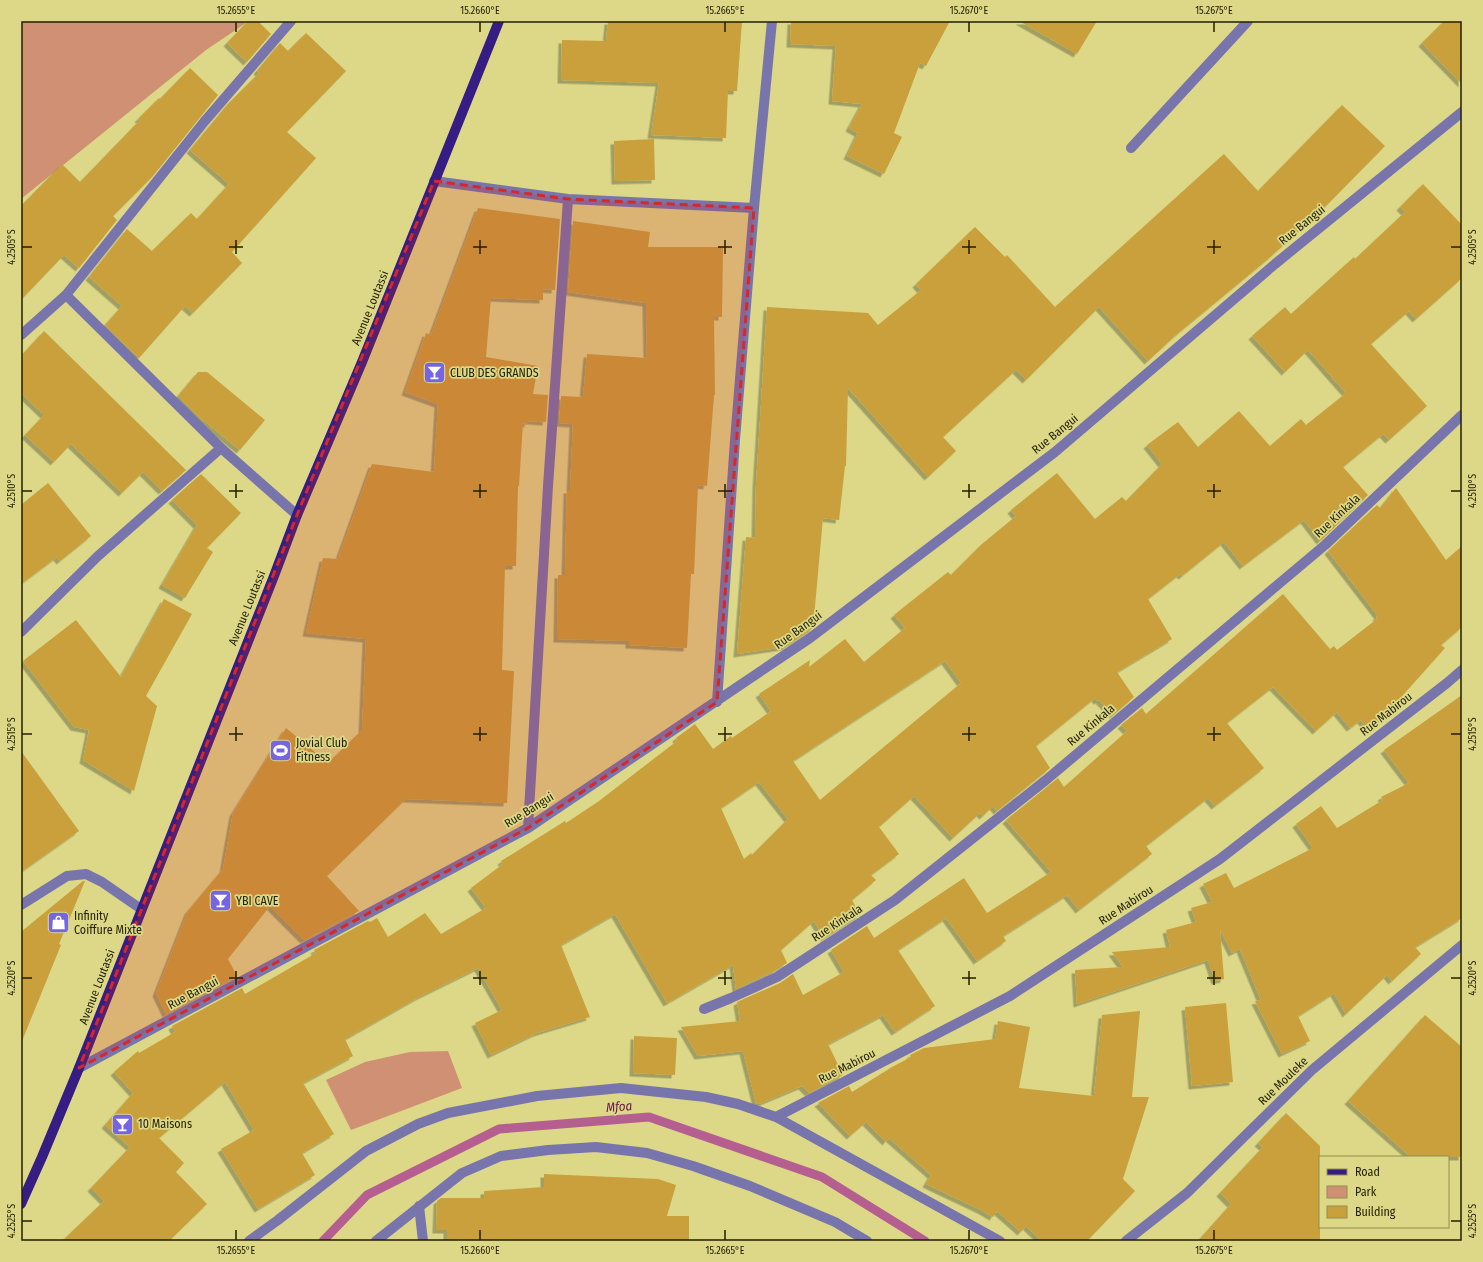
<svg xmlns="http://www.w3.org/2000/svg" width="1483" height="1262" viewBox="0 0 1483 1262" font-family="'Fira Sans Condensed',sans-serif">
	<style>
		.green { fill: #d09073 }
		.lines { fill: none; stroke-linecap: round; stroke-linejoin: round }
		.stream { stroke: #b55f91; stroke-width: 9 }
		.building { fill: #c9a03b; fill-rule: evenodd; filter: url(#shadow) }
		.minor { stroke: #7875ac; stroke-width: 10 }
		.major { stroke: #361d83; stroke-width: 10 }
		.marked { fill: #d62828; fill-opacity: 0.2; stroke: #d62828; stroke-width: 3; stroke-dasharray: 8 5; stroke-linejoin: round }
		.ticks { fill: none; stroke: #221f00; stroke-width: 1.5 }
		.labels { text-anchor: middle; stroke-width: 3.5; stroke-linejoin: round; paint-order: stroke }
		.street-label { font-size: 12px; fill: #221f00; stroke: #dcd887 }
		.poi-label { font-size: 12px; fill: #221f00; stroke: #dcd887; text-anchor: start }
		.water-label { font-size: 13px; font-style: italic; fill: #66174a; stroke: #dcd887 }
		.neatline { fill: none; stroke: #221f00; stroke-width: 1.5 }
		.ticks-label { font-size: 10px; text-anchor: middle; fill: #221f00 }
	</style>
	<defs>
		<filter id="shadow"><feDropShadow dx="-3.5" dy="3.5" stdDeviation="0" flood-color="#0004"/></filter>
	</defs>
	<rect width="100%" height="100%" fill="#dcd887"/>
	<path class="green" d="M21,21H249L206,50L21,199Z
		M448,1051L462,1088L351,1130L326,1080L365,1062L410,1052Z"/>
	<g class="lines">
		<path class="stream" d="M323,1241L367,1195L499,1129L649,1117L822,1177L925,1241"/>
	</g>
	<path class="building" d="M248,21H258L271,34L247,62L227,43Z
		M608,21H742L737,91H728L726,138L651,135L659,83L561,80L562,40L606,41Z
		M791,21H950L926,66L920,63L894,133L902,137L884,174L847,156L858,133L849,128L862,104L832,101L836,46L790,44Z
		M1019,21H1097L1077,54Z
		M1444,21H1462V84L1422,43Z
		M306,33L346,71L287,132L316,158L232,252L242,263L193,313L185,306L139,358L105,325L122,306L89,277L127,229L152,251L191,213L197,219L229,184L190,150L228,104L259,73L257,71L280,43L288,51Z
		M190,68L218,95L153,176L113,216L117,220L79,268L64,255L21,300V206L62,164L80,182L140,120L138,119L159,98L160,99Z
		M1342,105L1385,146L1319,213L1268,259L1176,335L1148,361L1099,307L1026,380L1016,370L943,437L956,451L928,477L848,388L846,466H845L839,520L823,518L813,628L785,647L737,654L746,537L755,538L756,485L767,307L868,313L878,325L921,290L916,284L975,227L1005,257L1007,255L1055,307L1224,154L1258,191Z
		M654,139L655,180L615,181L614,141Z
		M1423,184L1462,225V278L1416,319L1409,311L1371,344L1427,406L1389,440L1383,434L1343,467L1368,495L1320,541L1304,520L1243,566L1224,542L1182,576L1180,574L1148,599L1172,639L1117,672L1134,697L1113,715L1099,700L1097,701L1095,698L1036,746L1050,768L997,811L993,806L983,816L980,813L953,838L914,796L879,827L899,854L871,875L876,880L852,900L860,915L824,938L814,921L781,950L787,963L774,971L736,989L733,965L667,1003L615,914L561,945L590,1017L537,1033L491,1055L475,1023L502,1010L478,968L419,997L345,1039L353,1056L303,1083L334,1134L302,1153L315,1175L258,1209L221,1149L254,1130L225,1082L159,1138L184,1163L176,1172L207,1204L169,1241H62L104,1201L91,1188L130,1147L105,1125L133,1093L114,1072L138,1051L139,1053L175,1032L172,1026L242,988L245,994L316,953L314,950L368,921L370,922L377,918L388,937L425,913L441,934L486,908L471,888L503,864L501,861L565,821L566,823L599,801L677,741L676,738L695,724L713,749L731,736L732,738L771,711L759,694L810,660L809,667L845,639L864,662L905,628L894,615L948,572L951,575L982,544L1016,516L1011,510L1057,473L1095,519L1122,497L1126,501L1162,464L1147,445L1178,422L1198,447L1239,411L1270,446L1301,419L1306,425L1346,393L1308,350L1285,372L1252,336L1285,307L1291,314L1354,257L1355,259L1405,212L1400,207ZM945,661L961,683L820,800L793,761ZM759,782L788,819L752,855L751,853L744,859L721,808Z
		M478,208L560,219L555,290L543,289V300L491,298L486,357L538,366L533,394L548,395L546,422L528,421V424L523,423L519,486H518L516,566H505L502,670L514,671L507,803L406,799L327,876L359,911L304,940L270,906L228,959L237,976L166,1014L156,993L188,911L223,869L233,813L286,728L328,763L362,730L366,639L306,633L323,558L338,559L372,464L434,472L438,404L405,392L426,333L431,335Z
		M573,221L650,232L648,247H723L722,317H714L715,395H714L707,486L698,485L694,574H691L687,648L629,645V641L557,639L558,575H565L567,490H570L573,424L559,423L561,396L583,397L587,354L647,358L646,303L568,292Z
		M44,331L186,470L162,491L143,472L122,493L71,444L54,462L25,435L44,415L21,393V356Z
		M198,372H207L265,420L240,450L199,417L178,396Z
		M201,474L241,513L207,548L213,552L185,598L162,585L197,525L172,500Z
		M48,483L91,536L60,561L57,557L21,584V505Z
		M1396,488L1446,560L1462,546V627L1441,645L1445,648L1370,732L1361,720L1350,728L1337,712L1316,731L1273,687L1227,723L1264,768L1215,806L1208,798L1146,846L1152,854L1079,910L1067,895L1003,936L1006,941L977,961L946,918L898,950L935,1006L895,1032L883,1015L828,1044L843,1075L809,1093L802,1086L759,1104L756,1103L743,1051L698,1056L681,1027L740,1021L737,1002L780,983L793,974L803,995L844,972L831,950L867,926L874,938L964,878L987,913L1051,872L1006,820L1058,778L1064,787L1127,731L1121,725L1142,708L1146,714L1283,594L1330,649L1334,646L1337,650L1377,619L1376,617L1378,616L1328,551L1377,505L1380,508Z
		M164,599L192,614L146,696L157,706L134,791L83,760L89,730L74,727L23,661L76,620L121,677Z
		M1462,695V918L1415,947L1421,954L1392,981L1387,975L1346,1014L1334,993L1298,1016L1310,1041L1282,1054L1255,1001L1261,1000L1240,949L1232,953L1220,929L1224,979L1215,981L1208,960L1077,1004L1075,970L1123,967L1112,952L1170,947L1166,930L1196,922L1191,908L1212,902L1203,884L1226,873L1234,888L1313,848L1296,824L1321,806L1337,828L1383,800L1381,797L1409,783L1384,750Z
		M21,751L79,831L21,872Z
		M83,881H85L59,944L61,945L22,1041H21V932Z
		M1226,1003L1233,1082L1192,1086L1185,1007Z
		M1140,1011L1132,1097H1149L1123,1179L1135,1191L1087,1241H1042L1026,1226L1021,1232L997,1211L993,1217L981,1210L926,1184L931,1175L889,1138L886,1142L866,1122L850,1136L818,1103L849,1086L852,1092L892,1067L911,1057L910,1055L924,1048L995,1039L998,1021L1030,1027L1019,1088L1094,1096L1102,1015Z
		M1425,1015L1462,1047V1157H1411L1348,1101Z
		M634,1036L677,1038L675,1075L633,1073Z
		M1286,1113L1320,1146V1241H1198L1231,1204L1220,1193L1263,1147L1258,1143Z
		M544,1174L658,1179L676,1185L667,1216H689V1241H447V1230H436L437,1201L441,1198H484V1191L544,1187Z"/>
	<g class="lines">
		<path class="minor" d="M1131,148L1248,21
			M434,181L568,199L754,208
			M66,295L221,448L297,515
			M21,335L66,295L204,122L291,21
			M21,632L98,556L221,448
			M717,702L735,440L754,208L772,21
			M528,828L548,486L568,199
			M21,905L67,876L86,874L102,882L141,909
			M704,1009L731,998L777,977L895,900L1046,780L1325,545L1462,415
			M79,1068L528,828L810,638L1055,452L1275,264L1462,112
			M776,1117L1010,996L1220,859L1447,683L1462,670
			M419,1206L423,1241
			M249,1241L278,1220L366,1151L418,1124L448,1113L537,1096L621,1088L706,1097L738,1104L776,1117L1000,1241
			M376,1241L462,1173L501,1156L548,1150L596,1147L647,1153L693,1166L750,1186L835,1222L867,1241
			M1126,1241L1187,1193L1312,1070L1462,945"/>
		<path class="major" d="M21,1204L42,1157L79,1068L274,576L297,515L362,362L499,21"/>
	</g>
	<path class="marked" d="M434,181L568,199L754,208L717,702L528,828L79,1068L297,515Z"/>
	<path class="ticks" d="M236,22V32M480,22V32M725,22V32M969,22V32M1214,22V32M236,240V254M480,240V254M725,240V254M969,240V254M1214,240V254M22,247H32M229,247H243M473,247H487M718,247H732M962,247H976M1207,247H1221M1451,247H1461M236,484V498M480,484V498M725,484V498M969,484V498M1214,484V498M22,491H32M229,491H243M473,491H487M718,491H732M962,491H976M1207,491H1221M1451,491H1461M236,727V741M480,727V741M725,727V741M969,727V741M1214,727V741M22,734H32M229,734H243M473,734H487M718,734H732M962,734H976M1207,734H1221M1451,734H1461M236,971V985M480,971V985M725,971V985M969,971V985M1214,971V985M22,978H32M229,978H243M473,978H487M718,978H732M962,978H976M1207,978H1221M1451,978H1461M22,1221H32M1451,1221H1461M236,1230V1240M480,1230V1240M725,1230V1240M969,1230V1240M1214,1230V1240"/>
	<defs>
		<symbol id="bar-square" viewBox="-11 -11 22 22"><rect x="-9" y="-9" width="18" height="18" rx="4" fill="#7665e0" stroke="#dcd887"/><path d="M-6-5H6L.8 .8V4.5H3.5V6h-7V4.5H-.8V.8Z" fill="#fff"/></symbol>
		<symbol id="stadium-square" viewBox="-11 -11 22 22"><rect x="-9" y="-9" width="18" height="18" rx="4" fill="#7665e0" stroke="#dcd887"/><path d="M0-5a6.5 5 0 1 0 0 10a6.5 5 0 1 0 0-10ZM-3.5-1.8h7v3.6h-7Z" fill="#fff"/></symbol>
		<symbol id="shop-square" viewBox="-11 -11 22 22"><rect x="-9" y="-9" width="18" height="18" rx="4" fill="#7665e0" stroke="#dcd887"/><path d="M-5-2.5h2.3a2.7 3.5 0 0 1 5.4 0H5L5.5 6h-11ZM-1.5-2.5h3a1.5 2.3 0 0 0-3 0Z" fill="#fff"/></symbol>
	</defs>
	<g fill-rule="evenodd">
		<use href="#bar-square" x="422" y="360" width="25" height="25"/>
		<use href="#stadium-square" x="268" y="738" width="25" height="25"/>
		<use href="#bar-square" x="208" y="888" width="25" height="25"/>
		<use href="#shop-square" x="46" y="910" width="25" height="25"/>
		<use href="#bar-square" x="110" y="1112" width="25" height="25"/>
	</g>
	<g class="labels">
		<g class="street-label">
			<text transform="translate(1302 225) rotate(-39)" y="4">Rue Bangui</text>
			<text transform="translate(370 308) rotate(-68)" y="4">Avenue Loutassi</text>
			<text transform="translate(1055 434) rotate(-39)" y="4">Rue Bangui</text>
			<text transform="translate(1337 516) rotate(-43)" y="4">Rue Kinkala</text>
			<text transform="translate(247 608) rotate(-68)" y="4">Avenue Loutassi</text>
			<text transform="translate(798 630) rotate(-36)" y="4">Rue Bangui</text>
			<text transform="translate(1386 714) rotate(-38)" y="4">Rue Mabirou</text>
			<text transform="translate(1091 725) rotate(-40)" y="4">Rue Kinkala</text>
			<text transform="translate(529 810) rotate(-32)" y="4">Rue Bangui</text>
			<text transform="translate(1126 905) rotate(-33)" y="4">Rue Mabirou</text>
			<text transform="translate(837 923) rotate(-33)" y="4">Rue Kinkala</text>
			<text transform="translate(97 987) rotate(-69)" y="4">Avenue Loutassi</text>
			<text transform="translate(193 993) rotate(-28)" y="4">Rue Bangui</text>
			<text transform="translate(847 1066) rotate(-27)" y="4">Rue Mabirou</text>
			<text transform="translate(1283 1081) rotate(-44)" y="4">Rue Mouleke</text>
		</g>
		<g class="poi-label">
			<text x="450" y="377">CLUB DES GRANDS</text>
			<text x="296" y="747">Jovial Club<tspan x="296" dy="14">Fitness</tspan></text>
			<text x="236" y="905">YBI CAVE</text>
			<text x="74" y="920">Infinity<tspan x="74" dy="14">Coiffure Mixte</tspan></text>
			<text x="138" y="1128">10 Maisons</text>
		</g>
		<g class="water-label">
			<text transform="translate(619 1106) rotate(-4)" y="5">Mfoa</text>
		</g>
	</g>
	<rect width="1483" height="1262" fill="none" stroke="#dcd887" stroke-width="44"/>
	<rect x="1319" y="1156" width="130" height="72" fill="#dcd887" stroke="#928e51"/>
	<rect x="1327" y="1169" width="20" height="6" fill="#361d83" stroke="#928e51"/>
	<text x="1355" y="1176" font-size="12" fill="#221f00">Road</text>
	<rect x="1327" y="1186" width="20" height="12" fill="#d09073" stroke="#928e51"/>
	<text x="1355" y="1196" font-size="12" fill="#221f00">Park</text>
	<rect x="1327" y="1206" width="20" height="12" fill="#c9a03b" stroke="#928e51"/>
	<text x="1355" y="1216" font-size="12" fill="#221f00">Building</text>
	<rect x="22" y="22" width="1439" height="1218" class="neatline"/>
	<g class="ticks-label">
		<text x="236" y="14">15.2655°E</text>
		<text x="480" y="14">15.2660°E</text>
		<text x="725" y="14">15.2665°E</text>
		<text x="969" y="14">15.2670°E</text>
		<text x="1214" y="14">15.2675°E</text>
		<text transform="translate(11 247) rotate(-90)" y="4">4.2505°S</text>
		<text transform="translate(1472 247) rotate(-90)" y="4">4.2505°S</text>
		<text transform="translate(11 491) rotate(-90)" y="4">4.2510°S</text>
		<text transform="translate(1472 491) rotate(-90)" y="4">4.2510°S</text>
		<text transform="translate(11 734) rotate(-90)" y="4">4.2515°S</text>
		<text transform="translate(1472 734) rotate(-90)" y="4">4.2515°S</text>
		<text transform="translate(11 978) rotate(-90)" y="4">4.2520°S</text>
		<text transform="translate(1472 978) rotate(-90)" y="4">4.2520°S</text>
		<text transform="translate(11 1221) rotate(-90)" y="4">4.2525°S</text>
		<text transform="translate(1472 1221) rotate(-90)" y="4">4.2525°S</text>
		<text x="236" y="1254">15.2655°E</text>
		<text x="480" y="1254">15.2660°E</text>
		<text x="725" y="1254">15.2665°E</text>
		<text x="969" y="1254">15.2670°E</text>
		<text x="1214" y="1254">15.2675°E</text>
	</g>
</svg>
